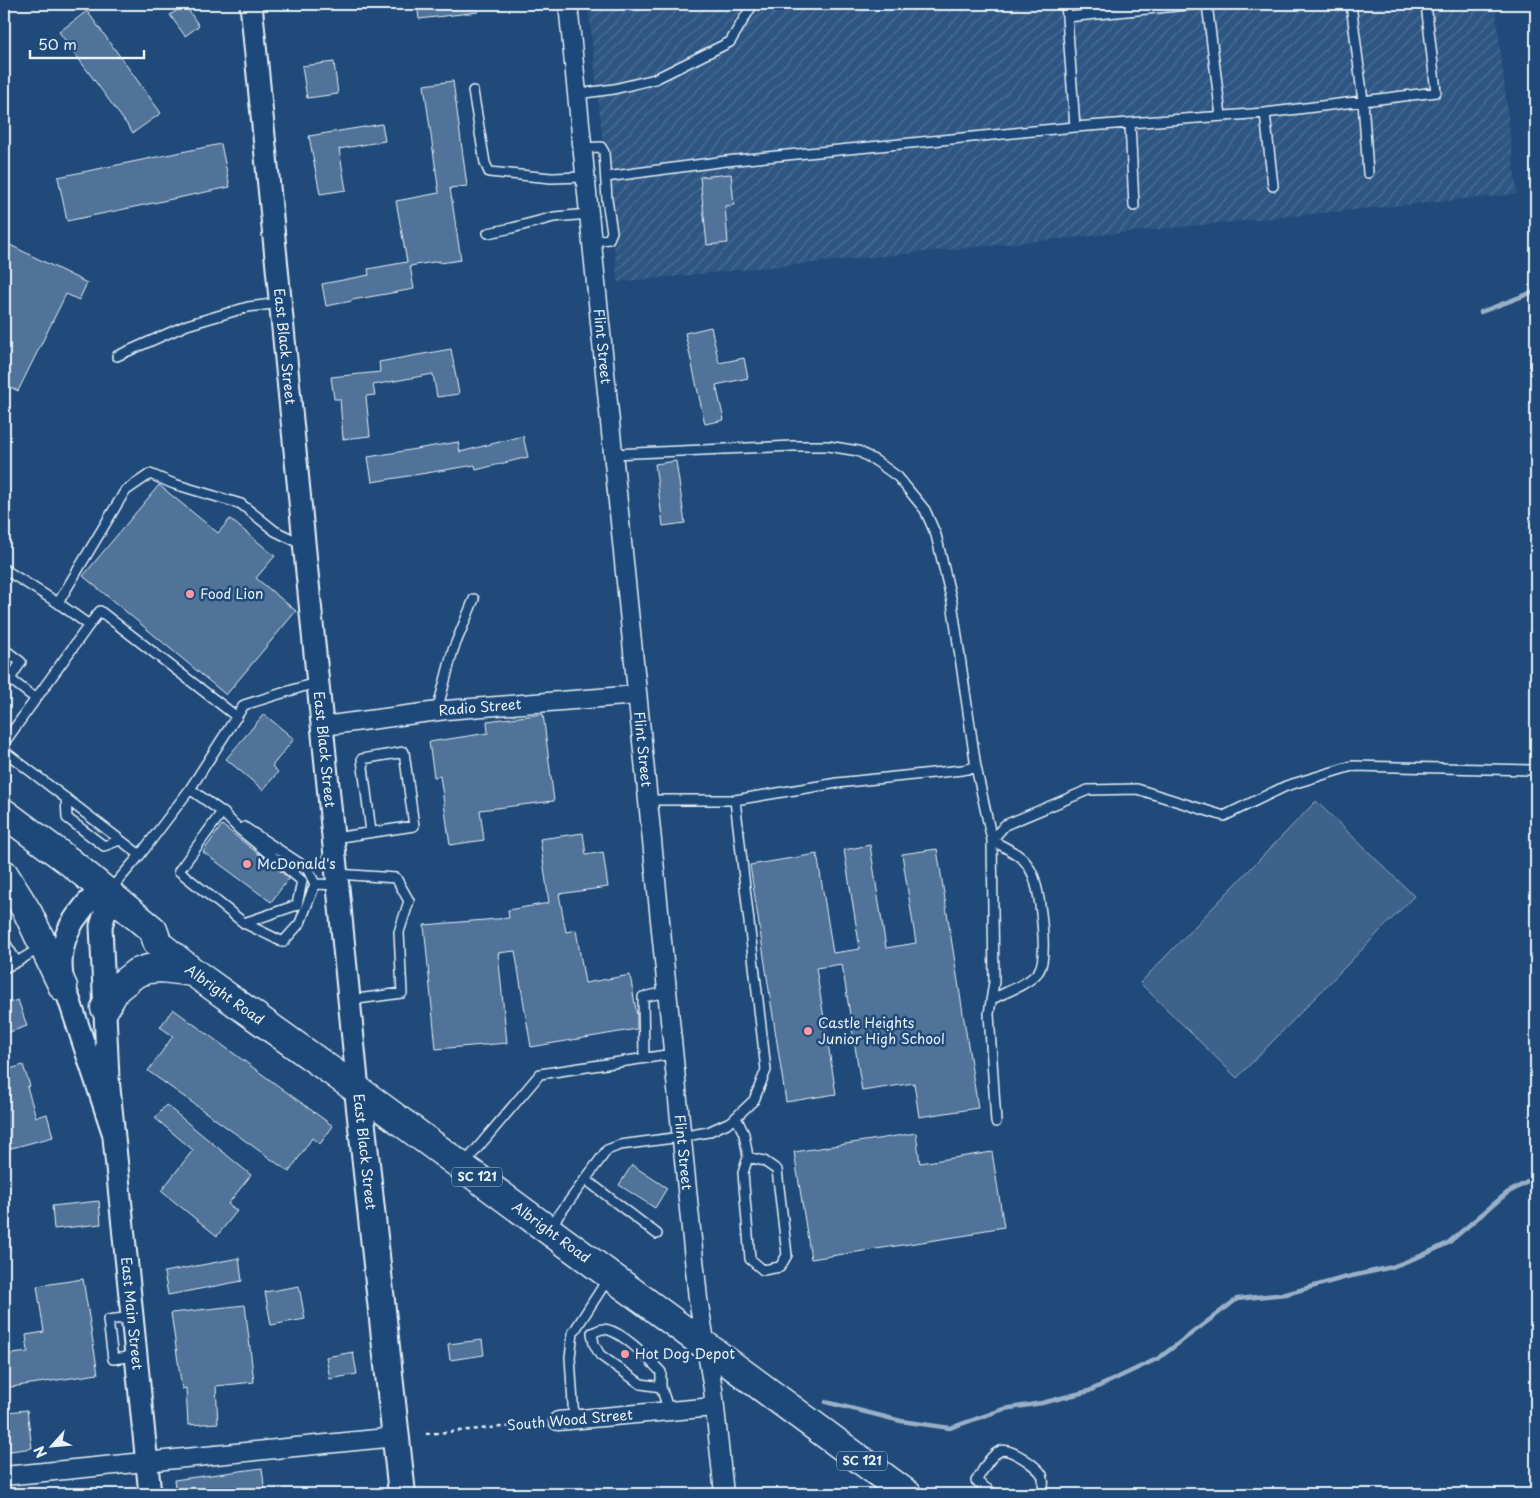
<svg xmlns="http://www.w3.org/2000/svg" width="1540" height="1498" viewBox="0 0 1540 1498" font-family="'Playpen Sans',sans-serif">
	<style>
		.industrial { fill: url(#industrial-furrows) }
		.park { fill: #3c628c; stroke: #92aac2 }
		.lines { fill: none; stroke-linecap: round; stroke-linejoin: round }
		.stream { stroke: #9ab0c7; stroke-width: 4.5 }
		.building { fill: #517399; stroke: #e8f1f8 }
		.service-casing { stroke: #e8f1f8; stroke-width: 12 }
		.minor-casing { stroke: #e8f1f8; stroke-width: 21 }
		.tertiary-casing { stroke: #e8f1f8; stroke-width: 25 }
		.primary-casing { stroke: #e8f1f8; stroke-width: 30 }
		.trunk-casing { stroke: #e8f1f8; stroke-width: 31 }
		.path { stroke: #e8f1f8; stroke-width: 2.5; stroke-dasharray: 4 4; stroke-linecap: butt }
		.service { stroke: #1f4a7a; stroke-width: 9 }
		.minor { stroke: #1f4a7a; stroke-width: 18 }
		.tertiary { stroke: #1f4a7a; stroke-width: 21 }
		.primary { stroke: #1f4a7a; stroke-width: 26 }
		.trunk { stroke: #1f4a7a; stroke-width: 28 }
		.poi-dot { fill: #ff9aa2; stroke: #1f4a7a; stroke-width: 2 }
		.labels { text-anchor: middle; stroke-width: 5; stroke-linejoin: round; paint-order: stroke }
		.shield { fill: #1f4a7a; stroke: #acbfd2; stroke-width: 1 }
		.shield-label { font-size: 12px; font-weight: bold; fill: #e8f1f8 }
		.street-label { font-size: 14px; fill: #e8f1f8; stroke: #1f4a7a }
		.poi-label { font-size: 14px; fill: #e8f1f8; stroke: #1f4a7a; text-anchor: start }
	</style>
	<defs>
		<pattern id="industrial-furrows" width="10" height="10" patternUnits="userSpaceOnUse" patternTransform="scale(1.25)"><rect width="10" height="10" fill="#2e5683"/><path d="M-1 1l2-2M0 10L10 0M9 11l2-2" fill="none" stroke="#4c6f95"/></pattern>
	</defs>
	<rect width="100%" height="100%" fill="#1f4a7a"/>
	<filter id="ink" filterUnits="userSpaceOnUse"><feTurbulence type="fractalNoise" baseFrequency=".02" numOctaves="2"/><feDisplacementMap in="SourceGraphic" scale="10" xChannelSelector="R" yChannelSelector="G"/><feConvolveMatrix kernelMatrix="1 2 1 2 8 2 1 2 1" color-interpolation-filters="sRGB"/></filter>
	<g filter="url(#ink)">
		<path class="industrial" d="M588,4H1495L1517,194L618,282Z"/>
		<path class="park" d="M1316,801L1414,896L1237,1078L1140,983Z"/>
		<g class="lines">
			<path class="stream" d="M1481,312L1536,291
				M826,1402L901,1421L950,1428L1004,1409L1042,1403L1089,1391L1159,1358L1237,1299L1286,1294L1343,1278L1392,1267L1423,1255L1448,1243L1507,1193L1531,1180L1536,1179"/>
		</g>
		<path class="building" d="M417,4H478V12L419,19Z
			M185,5L199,26L185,36L170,15Z
			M87,11L161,113L133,133L59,32Z
			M334,62L338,94L307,98L302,66Z
			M453,81L467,186L450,188L461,260L440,263V261L410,266L414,289L352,300V301L326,306L322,284L369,275L368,269L407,262L396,201L439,193L424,85Z
			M382,124L385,141L339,149L346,190L320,194L309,136Z
			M221,144L230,187L67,221L58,177Z
			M731,174L734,205L725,206L728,243L707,245L700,177Z
			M4,242L87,283L79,300L66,294L18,391L4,384Z
			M711,327L719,363L744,358L748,378L716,385L724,420L705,424L685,333Z
			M451,349L459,394L437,397L433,374L373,385L375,395L366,396L370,436L343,439L340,399H334L331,377L380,372L379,362Z
			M523,436L528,457L476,470L475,465L372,482L368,457L458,442L460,452Z
			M676,461L685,523L663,526L655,464Z
			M159,485L218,533L230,519L275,556L256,578L296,611L226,695L83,576Z
			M264,714L294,739L272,766L278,772L263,790L226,759Z
			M543,714L554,801L480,810L484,840L450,845L440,776L434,777L429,742L488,733L487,721Z
			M222,825L289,878L271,902L203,852Z
			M583,833L586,855L603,852L608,887L559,894L566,932L576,930L585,983L630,975L637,1016V1029L531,1047L515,951L498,953L507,1043L436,1049L424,925L509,918L508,910L549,903L540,839Z
			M870,845L886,948L916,943L902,854L937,849L978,1108L919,1117L914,1083L862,1091L842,964L816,968L836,1094L786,1102L750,865L817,854L833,953L860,949L844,850Z
			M18,1000L27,1026L4,1034V1004Z
			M173,1009L333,1126L320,1144L312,1138L289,1172L148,1071L173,1036L160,1027Z
			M23,1065L30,1086L27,1087L36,1117L47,1114L53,1137L4,1150V1071Z
			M166,1105L251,1175L228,1204L237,1211L217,1236L161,1191L193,1150L155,1118Z
			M916,1133L920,1163L992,1152L1004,1227L974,1232V1234L811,1259L794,1152Z
			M632,1165L667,1188L655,1208L619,1185Z
			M99,1201L101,1224L54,1229L52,1206Z
			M239,1258L242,1281L168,1295L164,1272Z
			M83,1279L98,1374L4,1388V1355L28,1352L26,1335L44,1332L37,1286Z
			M299,1286L305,1319L271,1325L265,1292Z
			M245,1305L254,1382L216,1386L218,1423L188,1425L186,1388L182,1389L171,1313Z
			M482,1340L484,1355L450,1360L448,1344Z
			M353,1352L357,1374L330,1379L326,1357Z
			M27,1410L32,1448L4,1452V1422H10L8,1412Z
			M262,1468L265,1494H176L174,1480Z"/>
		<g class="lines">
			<defs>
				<path id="service" d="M1066,4L1075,127L1265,113L1436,92L1426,4
					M1207,4L1221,116
					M1351,4L1363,101L1368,173
					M1067,17L1197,4
					M473,91L485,163L489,172L551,178L585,177
					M577,94L614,89L655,79L730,42L753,4
					M1265,113L1273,186
					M1130,123L1134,206
					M582,148L601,147L604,152L607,200L612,232L609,239L592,241
					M606,177L726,161L1075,127
					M488,233L512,228L554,217L589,214
					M117,356L187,325L248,307L280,303
					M613,454L793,446H828L858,451L876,461L898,477L925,510L936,535L952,602L976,767L962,770L837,783L735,800
					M4,569L58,603
					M89,625L100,611L237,717
					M4,649L21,662L4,688
					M10,679L36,699
					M437,711L453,650L474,599
					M4,743L89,625L58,603L125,491L150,474L174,484L241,504L275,531L302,544
					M4,751L140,855
					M976,767L992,840L994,982L989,1014L996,1122
					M190,789L244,705L318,682
					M66,798L67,818L104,846L120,840
					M244,827L307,868L315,884L338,885
					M334,838L414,826L404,752L362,759L371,832
					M337,874L396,878L409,901L399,932L402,993L350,1000
					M110,890L140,855L190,789L225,814
					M244,923L297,905L302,881L239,829L222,812L179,871L244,923L283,942L300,923L315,884
					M4,941L17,962
					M4,968L17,962L41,947
					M992,999C1006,992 1029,984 1038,972C1049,960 1040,898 1035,881C1034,875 1030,869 1027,864C1019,853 1003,847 992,840L1005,825L1088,790L1137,789L1224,816L1286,786L1352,766L1533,770L1536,772
					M644,1058L643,997L667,992
					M736,1117L744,1134L748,1157L743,1173L750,1259L763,1270L780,1267L787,1255L777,1170L764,1161L748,1157
					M464,1164L540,1074L673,1054
					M585,1179L657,1234
					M550,1227L607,1150L620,1145L681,1137L708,1132L732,1121L754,1100L766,1070L735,800H647
					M132,1317L108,1320L113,1359L136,1356
					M661,1387L641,1384L600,1355L594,1344L592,1333C595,1332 600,1329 603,1329C620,1329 650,1360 661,1372V1387L669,1411
					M574,1420L570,1357L573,1333L609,1277
					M994,1494L976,1481C983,1471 989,1456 1000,1451C1009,1446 1038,1467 1042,1475C1045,1481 1043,1488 1042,1494"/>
				<g id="minor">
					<path id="s1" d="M568,4L698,1299L713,1389L724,1494"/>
					<path id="s2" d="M323,726L446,710L637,695"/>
					<path d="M558,1421L714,1407"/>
					<path d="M4,1476L396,1437"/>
				</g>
				<g id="tertiary">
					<path id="s3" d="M251,4L358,1090"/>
					<path id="s4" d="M113,1132L69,999C55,970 60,935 81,911C84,907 87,902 92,899C96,897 102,895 106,893L105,913L101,926L108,1078L150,1494"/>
				</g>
				<g id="primary">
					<path id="s5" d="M358,1090L402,1494"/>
				</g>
				<g id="trunk">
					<path id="s6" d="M4,813L70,862L153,930L158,944L193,972L358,1090L907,1494"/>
					<path d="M4,874L28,913L63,987"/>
					<path d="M105,1008L116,989L136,973L148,969L162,968L193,972"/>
				</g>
			</defs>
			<use href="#service" class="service-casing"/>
			<use href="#minor" class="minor-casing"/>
			<use href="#tertiary" class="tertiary-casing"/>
			<use href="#primary" class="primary-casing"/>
			<use href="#trunk" class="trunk-casing"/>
			<path class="path" d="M426,1434L544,1423"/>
			<use href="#service" class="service"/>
			<use href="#minor" class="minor"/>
			<use href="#tertiary" class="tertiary"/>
			<use href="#primary" class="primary"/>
			<use href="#trunk" class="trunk"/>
		</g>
	</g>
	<g class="poi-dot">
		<circle cx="190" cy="594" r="5"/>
		<circle cx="247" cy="864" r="5"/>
		<circle cx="808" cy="1031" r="5"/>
		<circle cx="625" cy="1354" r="5"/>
	</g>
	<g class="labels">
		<g class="shield">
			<rect x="452" y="1167.5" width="50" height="19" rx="4"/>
			<rect x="837" y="1451.5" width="50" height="19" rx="4"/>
		</g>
		<g class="shield-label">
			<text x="477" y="1181">SC 121</text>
			<text x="862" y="1465">SC 121</text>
		</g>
		<g class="street-label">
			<text dy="5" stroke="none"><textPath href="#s3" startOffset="344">East Black Street</textPath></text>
			<text dy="5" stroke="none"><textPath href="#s1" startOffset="344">Flint Street</textPath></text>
			<text dy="5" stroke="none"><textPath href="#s2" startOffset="158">Radio Street</textPath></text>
			<text dy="5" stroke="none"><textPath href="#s3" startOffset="749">East Black Street</textPath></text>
			<text dy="5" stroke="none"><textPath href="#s1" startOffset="749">Flint Street</textPath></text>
			<text dy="5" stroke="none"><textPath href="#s6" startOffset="288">Albright Road</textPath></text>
			<text dy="5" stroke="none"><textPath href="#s5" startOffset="62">East Black Street</textPath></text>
			<text dy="5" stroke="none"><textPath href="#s1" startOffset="1154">Flint Street</textPath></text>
			<text dy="5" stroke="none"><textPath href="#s6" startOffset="692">Albright Road</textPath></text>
			<text dy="5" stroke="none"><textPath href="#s4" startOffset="688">East Main Street</textPath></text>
			<text transform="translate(570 1420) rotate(-5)" y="5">South Wood Street</text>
		</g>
		<g class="poi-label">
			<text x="200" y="599">Food Lion</text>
			<text x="257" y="869">McDonald's</text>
			<text x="818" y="1028">Castle Heights<tspan x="818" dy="16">Junior High School</tspan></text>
			<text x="635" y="1359">Hot Dog Depot</text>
		</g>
	</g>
	<rect width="1540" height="1498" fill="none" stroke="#1f4a7a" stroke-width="20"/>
	<rect x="10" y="10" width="1520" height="1478" fill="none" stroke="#e8f1f8" stroke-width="2" filter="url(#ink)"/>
	<g transform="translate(52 1446) rotate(243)" stroke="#1f4a7a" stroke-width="4" paint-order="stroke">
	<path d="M0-4L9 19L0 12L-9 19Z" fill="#e8f1f8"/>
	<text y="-8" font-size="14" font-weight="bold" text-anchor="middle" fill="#e8f1f8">N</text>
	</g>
	<path d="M30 50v8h114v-8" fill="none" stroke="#e8f1f8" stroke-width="2.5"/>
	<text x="38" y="50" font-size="15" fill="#e8f1f8" stroke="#1f4a7a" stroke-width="4" paint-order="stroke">50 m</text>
</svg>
